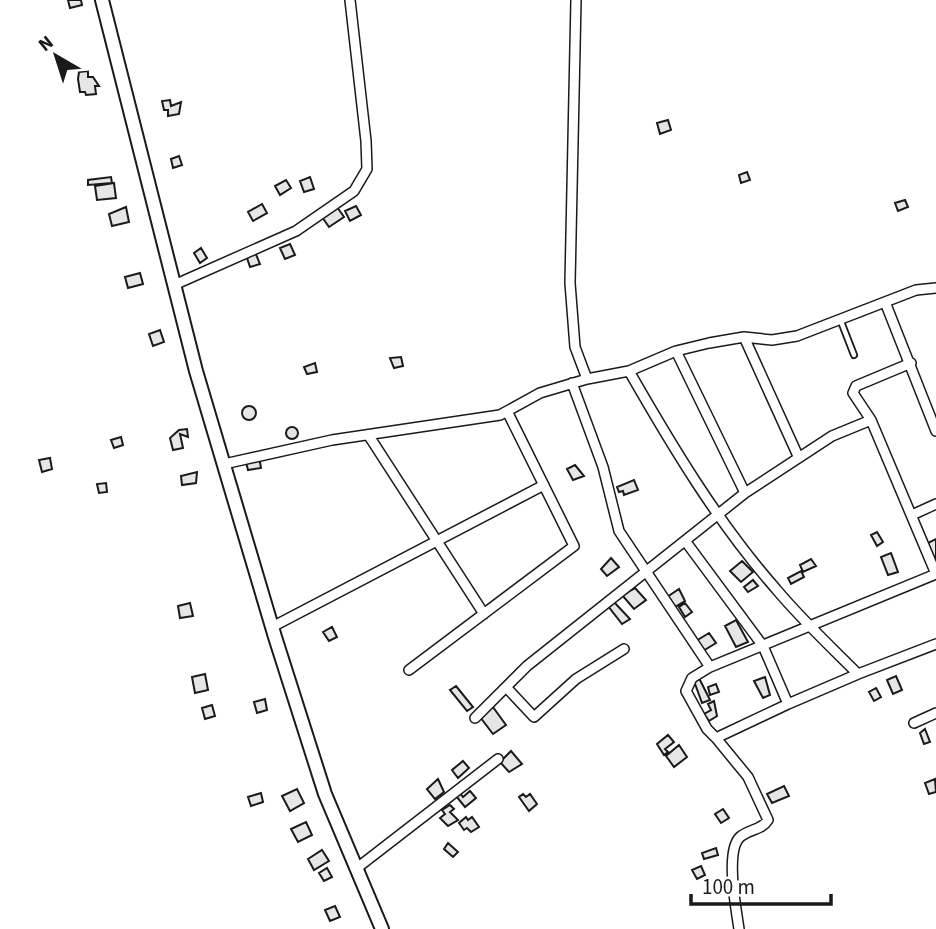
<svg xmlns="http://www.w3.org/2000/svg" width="936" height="929" viewBox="0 0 936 929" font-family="'Source Sans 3',sans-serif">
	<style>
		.building { fill: #e6e6e6; stroke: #1a1a1a; stroke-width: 2 }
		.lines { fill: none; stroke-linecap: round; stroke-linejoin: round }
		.lane-casing { stroke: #1a1a1a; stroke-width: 8 }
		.street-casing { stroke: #1a1a1a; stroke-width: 12 }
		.secondary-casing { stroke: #1a1a1a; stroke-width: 16 }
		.lane { stroke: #fff; stroke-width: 4.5 }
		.street { stroke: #fff; stroke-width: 9 }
		.secondary { stroke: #fff; stroke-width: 12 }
	</style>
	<rect width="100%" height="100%" fill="#fff"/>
	<path class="building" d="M68,0H81L82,5L70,8Z
		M88,71V77H93L99,86H95L96,94L86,95L85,92H80L78,79L79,72Z
		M170,100L171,106L181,102L179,114L168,116V110H164L162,101Z
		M668,120L671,130L660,134L657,123Z
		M179,156L182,165L173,168L171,159Z
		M747,172L750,180L741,183L739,175Z
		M111,177L112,183L88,185V180Z
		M310,177L314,189L304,192L300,181Z
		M286,180L291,188L280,195L275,186Z
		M114,183L116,198L97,200L95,186Z
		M905,200L908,207L898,211L895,203Z
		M262,204L267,213L253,221L248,212Z
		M356,206L361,215L350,221L345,211Z
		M126,207L129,222L112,226L109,214Z
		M337,207L344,217L329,227L322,217Z
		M290,244L295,255L285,259L280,248Z
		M201,248L207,258L200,263L194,253Z
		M255,252L260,264L250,267L246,255Z
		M140,273L143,284L128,288L125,277Z
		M160,330L164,342L153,346L149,334Z
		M401,357L403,366L394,368L390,358Z
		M315,363L317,372L307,374L304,367Z
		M242 413a7 7 0 1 1 14 0a7 7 0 1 1-14 0Z
		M286 433a6 6 0 1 1 12 0a6 6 0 1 1-12 0Z
		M187,429L188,437L180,434L183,448L173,450L170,438L179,430Z
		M121,437L123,445L114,448L111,440Z
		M259,456L261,468L248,470L246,462Z
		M50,458L52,469L42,472L39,460Z
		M575,465L584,476L573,480L567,469Z
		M197,472L196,483L182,485L181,476Z
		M634,480L638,490L624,495L623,491L619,492L617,487Z
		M106,483L107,492L99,493L97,484Z
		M877,532L883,542L877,546L871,535Z
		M936,539V563L928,543Z
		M891,553L898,572L888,575L881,557Z
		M611,558L619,567L607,576L601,569Z
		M811,559L816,566L803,572L800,565Z
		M742,561L753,572L741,582L730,571Z
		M801,571L804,577L791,584L788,578Z
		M753,580L758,586L748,592L744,587Z
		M635,588L646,600L634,609L622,595Z
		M679,589L685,601L673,608L667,597Z
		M614,602L630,619L622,624L608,606Z
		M190,603L193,616L180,618L178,606Z
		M685,603L692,612L685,617L679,607Z
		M736,620L748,642L736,647L725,626Z
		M332,627L337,637L329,641L323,632Z
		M709,633L716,643L703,651L696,641Z
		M205,674L208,690L195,693L192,677Z
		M896,676L902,690L893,694L887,680Z
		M765,677L770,695L763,698L754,681Z
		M699,678L710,700L702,703L694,681Z
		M716,684L719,692L710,695L708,687Z
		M456,686L473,707L467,711L450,690Z
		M876,688L881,697L874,701L869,692Z
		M265,699L267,710L257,713L254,702Z
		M714,701L717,716L709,721L704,714L711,710L708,704Z
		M490,703L506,725L493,734L477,713Z
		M212,705L215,716L205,719L202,708Z
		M925,729L930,742L924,744L920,733Z
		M668,735L674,742L665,749L668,752L664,755L657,744Z
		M679,745L687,757L674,767L666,756Z
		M511,751L522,764L509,772L500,762Z
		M463,761L469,768L458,778L452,770Z
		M438,779L444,792L435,799L427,789Z
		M935,779L936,792L929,794L925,783Z
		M784,786L789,796L772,803L767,794Z
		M297,789L304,803L290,811L282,796Z
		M470,791L476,798L465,807L456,796L460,793L463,797Z
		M261,793L263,802L251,806L248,797Z
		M523,794L526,797L530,794L537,804L529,811L519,797Z
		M450,805L454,809L450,812L458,820L448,826L440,818L445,814L442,810Z
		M723,809L729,818L721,823L715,814Z
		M466,817L468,820L472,817L479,827L471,832L467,828L464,830L459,823Z
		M306,822L312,835L298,842L291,829Z
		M448,843L458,852L453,857L444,849Z
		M716,848L718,855L704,859L702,853Z
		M322,850L329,861L314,870L308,859Z
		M701,866L705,875L697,879L692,870Z
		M327,868L332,877L324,881L319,873Z
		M335,906L340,917L330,921L325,910Z"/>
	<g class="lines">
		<defs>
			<path id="lane" d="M840,319L854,355"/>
			<path id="street" d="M174,285L296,231L354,191L367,169L366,141L350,0
				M885,302L936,431
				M744,337L798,456
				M676,351L745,493
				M911,363L856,386L853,393L871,420L936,574
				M629,371C672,446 718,523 776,589C801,619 830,646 858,674L936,644
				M587,379L629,371L676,351L709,343L744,337L772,340L797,336L916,290L936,288
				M572,383L603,467L619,531L710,667
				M369,436L484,614
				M224,464L332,440L500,415L540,393L587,379L575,347L570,283L576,0
				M912,515L936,504
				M686,542L763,646L788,704L716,738L748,777L768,820C762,830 749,829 740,837C725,851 736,908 739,929
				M272,627L544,485
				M409,670L574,546L507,411
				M506,687L534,717L576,679L624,649
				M788,704L858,674
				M475,718L527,666L745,493L832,436L871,420
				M914,723L936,713
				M716,738L707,729L686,691L692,678L710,667L936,574
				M357,868L498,759"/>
			<path id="secondary" d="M102,0L196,371L275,637L325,794L382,929"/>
		</defs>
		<use href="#lane" class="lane-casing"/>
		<use href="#street" class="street-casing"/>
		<use href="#secondary" class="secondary-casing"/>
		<use href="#lane" class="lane"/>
		<use href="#street" class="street"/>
		<use href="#secondary" class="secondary"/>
	</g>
	<g transform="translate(56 56) rotate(321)" stroke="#ffffff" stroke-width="5" paint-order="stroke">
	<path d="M0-5L12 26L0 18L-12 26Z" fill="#1a1a1a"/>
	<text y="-10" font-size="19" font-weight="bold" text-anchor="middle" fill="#1a1a1a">N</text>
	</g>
	<path d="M691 894v10h140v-10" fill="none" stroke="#1a1a1a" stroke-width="3.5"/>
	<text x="702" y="894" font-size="21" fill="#1a1a1a" stroke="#ffffff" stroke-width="5" paint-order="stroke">100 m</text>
</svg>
